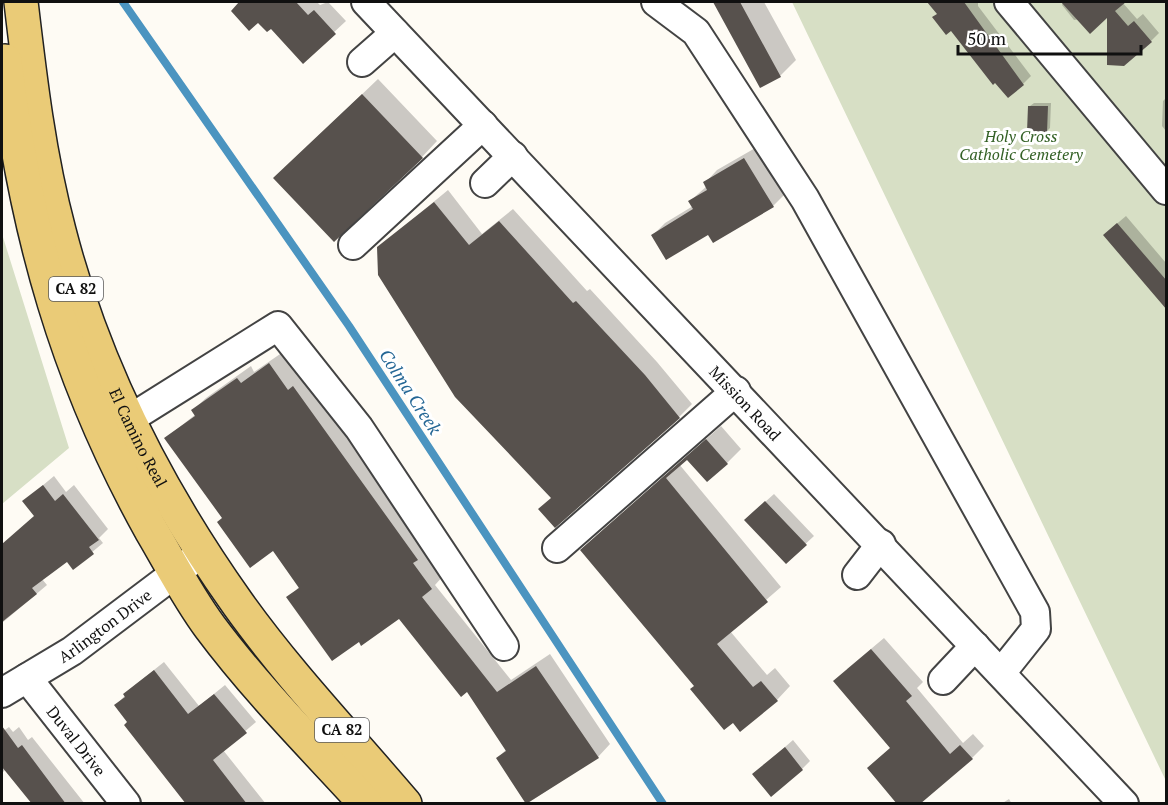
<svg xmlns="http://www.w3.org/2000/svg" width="1168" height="805" viewBox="0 0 1168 805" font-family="'PT Serif',serif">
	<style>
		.cemetery { fill: #d7dfc5 }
		.shadow { fill: #0003 }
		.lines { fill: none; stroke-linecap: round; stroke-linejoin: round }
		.stream { stroke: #4b94c0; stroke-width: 8 }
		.building { fill: #57514d }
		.minor-casing { stroke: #434343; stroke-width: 32 }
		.major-casing { stroke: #212121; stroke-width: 36 }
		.minor { stroke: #fff; stroke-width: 28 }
		.major { stroke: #eacb77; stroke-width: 33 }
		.labels { text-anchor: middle; stroke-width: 6; stroke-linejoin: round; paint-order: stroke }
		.shield { fill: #fff; stroke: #585858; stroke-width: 1.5 }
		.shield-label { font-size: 15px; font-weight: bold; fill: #101010 }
		.park-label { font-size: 16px; font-style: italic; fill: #346126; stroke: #fff }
		.street-label { font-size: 16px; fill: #101010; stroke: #fff }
		.water-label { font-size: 18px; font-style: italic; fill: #256795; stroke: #fff }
	</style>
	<rect width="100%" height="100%" fill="#fefbf4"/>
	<path class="cemetery" d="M792,2H1166V781Z
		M2,234L69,448L2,504Z"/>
	<path class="shadow" d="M241,2H317L320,5L328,2L346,21L303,61L271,27Z
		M715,2H764L796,60L780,76L760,86Z
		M929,2H978V6L1031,76L1023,84L995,81Z
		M1063,2H1122L1137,19L1143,14L1159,33L1151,41L1109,15L1074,20L1062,5Z
		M378,79L437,141L422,157L290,163Z
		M1166,98V131L1162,126L1163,101Z
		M1034,103H1051L1050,128L1047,131L1030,106Z
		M757,147L785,194L773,206L709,232L653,235L665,223L693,206L690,201L707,186L705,183L717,170Z
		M448,190L482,234L513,209L587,291L590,289L657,362L692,404L679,417L552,497L379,247Z
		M1126,216L1166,263V308L1113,227Z
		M283,352L306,375L444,575L435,585L511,680L550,654L610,744L598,757L528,803L497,758L507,749L467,690L399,616L288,598L300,586L273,549L166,438L196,414L193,410L206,398L251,366L254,372Z
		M721,426L741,449L727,463L707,480L687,458L679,464L781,587L730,631L767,675L775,668L790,686L777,700L733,721L696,686L596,536Z
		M54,476L66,492L74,485L108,529L99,538L103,543L73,568L67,560L42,579L47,585L2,623V545L36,516L24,501Z
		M774,494L814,536L786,562L754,512Z
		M884,638L923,682L917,688L963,743L973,734L984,746L972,758L892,747L847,669Z
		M164,662L199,706L225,685L256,722L223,750L266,804H188L116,705L135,685Z
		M9,727L13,732L19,727L28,740L32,737L85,804H33L5,770L2,773V732Z
		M793,740L810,761L802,769L754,774Z
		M1009,799L1012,804H1001Z"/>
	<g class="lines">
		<path class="stream" d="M123,2L349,326L663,804"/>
	</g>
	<path class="building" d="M239,2H296L308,15L314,10L336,34L303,64L271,29L267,32L258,23L249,31L231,11Z
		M713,2H740L781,77L760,88Z
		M927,2H964L1024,85L1008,98L995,83L993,85L951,31L946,35L932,17L937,14Z
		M1061,2H1126L1115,11L1128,26L1134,21L1152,42L1124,66L1107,65V18L1090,34Z
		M362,94L423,158L334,242L273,178Z
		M1028,106H1048L1047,133L1027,132Z
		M744,158L774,207L713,243L708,235L666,260L651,235L693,209L688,201L707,190L703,182Z
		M434,202L469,245L499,221L573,303L576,301L645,375L680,418L555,528L538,509L551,498L455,397L378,275L377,247Z
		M1117,223L1167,281V310L1103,235Z
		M269,363L288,390L293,386L418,560L413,563L432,589L422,597L497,692L536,666L599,758L526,804L496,758L506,751L467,692L461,697L399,619L361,646L359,642L332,661L286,597L299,588L273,551L250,568L217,522L222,518L164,438L195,416L191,410L237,378L241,383Z
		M706,439L728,464L707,482L687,460L666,478L768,602L717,644L753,687L761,681L778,701L740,732L733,723L724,730L690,689L694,686L580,550Z
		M43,485L55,501L63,494L99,540L89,547L94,554L73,570L67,562L32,588L37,594L2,622V544L34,516L22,501Z
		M765,501L807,545L786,564L744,520Z
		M871,649L912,696L906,701L950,754L960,745L973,759L920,804H897L867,768L890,748L833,681Z
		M154,670L188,714L214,694L247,733L213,760L247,804H186L124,725L127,722L114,705L125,697L123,694Z
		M2,726L18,748L22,745L66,804H32L2,767Z
		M785,747L803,770L771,797L752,774Z"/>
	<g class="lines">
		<defs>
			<g id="minor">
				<path id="s1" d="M366,2L1124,804"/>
				<path d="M656,2L696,32L805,199L1035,612L1036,629L1001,673"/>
				<path d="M1009,2L1166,190"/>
				<path d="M362,62L395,33"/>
				<path d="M485,183L513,156"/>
				<path d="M353,245L483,125"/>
				<path d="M128,420L278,326L359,428L504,646"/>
				<path d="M557,548L736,391"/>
				<path d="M857,575L881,544"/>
				<path id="s2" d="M27,678L126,804"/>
				<path d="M943,680L975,646"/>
				<path id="s3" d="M2,693L72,651L194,559"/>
			</g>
			<g id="major">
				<path id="s4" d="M21,2C30,79 39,156 59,231C94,367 157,490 238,604C288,674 349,738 405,804"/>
				<path d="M5,61C26,233 67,379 151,530C170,562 187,596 210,627C257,690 313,746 366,804"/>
			</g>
		</defs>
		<use href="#minor" class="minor-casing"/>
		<use href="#major" class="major-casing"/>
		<use href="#minor" class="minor"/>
		<use href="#major" class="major"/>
	</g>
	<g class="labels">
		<g class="shield">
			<rect x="49" y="277" width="54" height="24" rx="4.5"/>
			<rect x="315" y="718" width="54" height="24" rx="4.5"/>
		</g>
		<g class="shield-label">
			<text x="76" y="294">CA 82</text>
			<text x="342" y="735">CA 82</text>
		</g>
		<g class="park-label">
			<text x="1021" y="142">Holy Cross<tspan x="1021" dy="18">Catholic Cemetery</tspan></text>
		</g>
		<g class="street-label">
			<text dy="6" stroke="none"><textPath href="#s1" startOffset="552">Mission Road</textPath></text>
			<text dy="6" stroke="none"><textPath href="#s4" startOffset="454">El Camino Real</textPath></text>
			<text dy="6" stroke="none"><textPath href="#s3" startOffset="123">Arlington Drive</textPath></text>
			<text dy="6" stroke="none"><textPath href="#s2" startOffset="80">Duval Drive</textPath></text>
		</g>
		<g class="water-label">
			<text transform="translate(410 392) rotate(57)" y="6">Colma Creek</text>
		</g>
	</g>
	<rect width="1168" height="805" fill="none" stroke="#101010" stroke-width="6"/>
	<path d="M958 45v9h183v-9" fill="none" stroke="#101010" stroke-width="3"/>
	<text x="967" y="45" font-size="18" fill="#101010" stroke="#ffffff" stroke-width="4.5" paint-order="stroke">50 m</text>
</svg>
